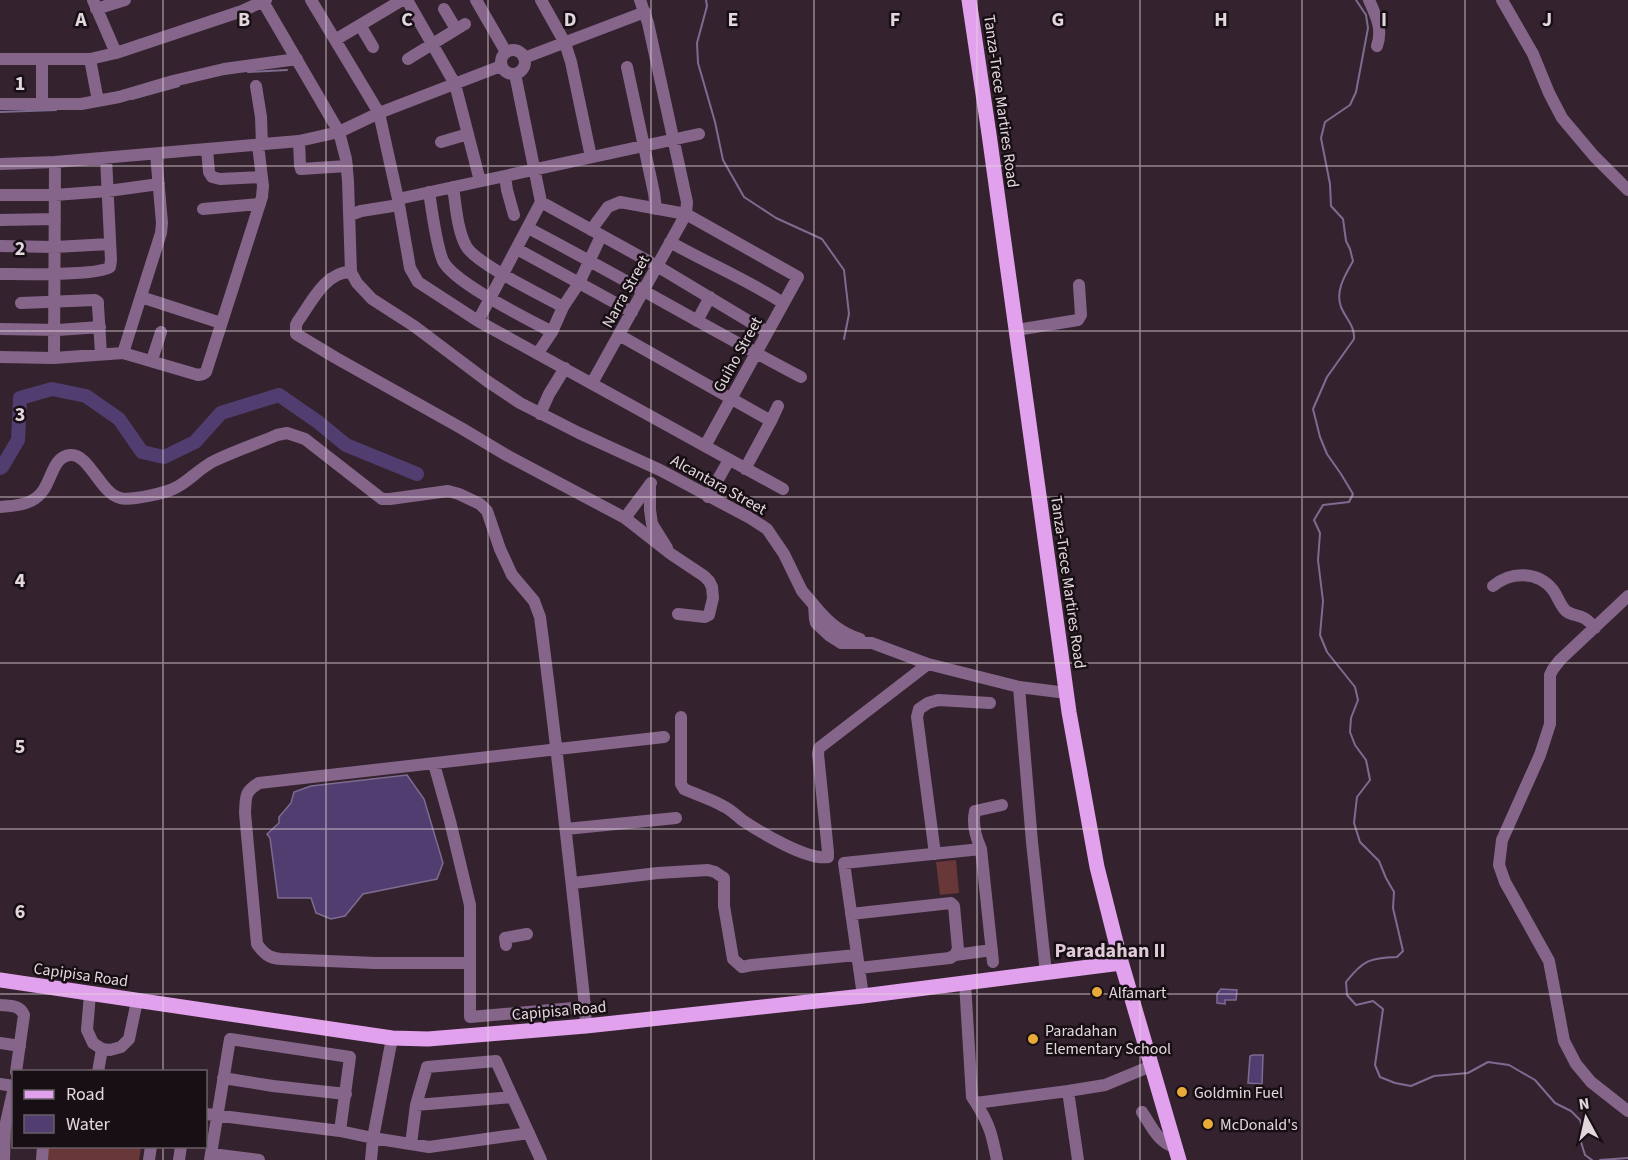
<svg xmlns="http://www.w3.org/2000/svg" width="1628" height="1160" viewBox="0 0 1628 1160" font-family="'Source Sans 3',sans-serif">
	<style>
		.green { fill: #683737 }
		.water { fill: #523d70; stroke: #7e6b91; stroke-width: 1.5 }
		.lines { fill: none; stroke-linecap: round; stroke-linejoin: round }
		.stream { stroke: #7e6b91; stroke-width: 2 }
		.river { stroke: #523d70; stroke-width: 14 }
		.minor { stroke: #85668a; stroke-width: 12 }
		.major { stroke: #e2a1ed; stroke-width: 15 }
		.grid { fill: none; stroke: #e3d7de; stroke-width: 1.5; stroke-opacity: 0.55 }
		.poi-dot { fill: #e9ab38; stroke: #170f14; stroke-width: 2 }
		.labels { text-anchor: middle; stroke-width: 5; stroke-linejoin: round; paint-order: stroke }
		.street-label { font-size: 16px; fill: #e3d7de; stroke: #170f14 }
		.poi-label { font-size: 16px; fill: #e3d7de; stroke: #170f14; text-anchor: start }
		.quarter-label { font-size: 20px; font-weight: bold; fill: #e2cbd9; stroke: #170f14 }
		.grid-label { font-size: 20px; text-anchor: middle; font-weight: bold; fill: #e3d7de; stroke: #170f14; stroke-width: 5; stroke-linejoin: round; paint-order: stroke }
	</style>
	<rect width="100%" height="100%" fill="#34232e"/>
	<path class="green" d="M956,860L959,893L940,895L936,862Z
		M45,1147H141L139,1160H44Z"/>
	<path class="water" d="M407,775L424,799L443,863L437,879L363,894L345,916L331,919L316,913L311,898H278L270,838L267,834L279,823V817L291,803L294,792L311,786Z
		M1221,989L1237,990L1236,1000H1225V1004L1217,1003V994Z
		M1253,1055H1263L1262,1084L1248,1083L1250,1056Z"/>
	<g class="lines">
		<path class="stream" d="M706,0L707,6L697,43L698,63L715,122L723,160L744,197L776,218L822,239L844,270L849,314L844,339
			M1356,0L1366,15L1368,28L1356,92L1350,105L1325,122L1321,138L1330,184L1331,206L1343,219L1346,241L1350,249L1353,261C1345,275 1335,291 1341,307C1346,319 1355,326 1354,339L1327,377L1313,409L1320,437L1327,454L1341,474L1353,494L1349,502L1323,505L1314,520L1320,533L1318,560L1323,601L1320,635L1327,652L1355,687L1358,700L1351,718L1350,732L1355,745L1366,760L1370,780L1357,797L1354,823L1360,842L1379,861L1386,878L1394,892L1393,908L1403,951L1397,957C1370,958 1363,960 1346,982L1347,995L1356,1005L1373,1001L1383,1009L1375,1065L1380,1077L1395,1083L1411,1086L1434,1076L1468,1073L1488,1062L1509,1065L1535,1080L1555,1103L1571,1111L1580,1120L1583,1130L1581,1142L1585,1155L1592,1160
			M248,72L287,70
			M132,99L179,86
			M0,112L56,110
			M1600,1160L1628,1158"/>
		<path class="river" d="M0,468L2,467L18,440L20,398L52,389L86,396L119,419L142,452L164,457L195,442L221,413L279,395L318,422L346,445L417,474"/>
		<path class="minor" d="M93,0L116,53
			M262,0L339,132L346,159L348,181L351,272L357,283L372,299L414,326L487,381L520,403L579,433L660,470L750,518L767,529L784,554L802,591L814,605L815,619L816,623L830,636L841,643H872L928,664L1019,687L1067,693
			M311,0L379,113L398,199L410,268L418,282L478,321L783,489
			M407,0L455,84L480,181
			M476,0L506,52
			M541,0L565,43L571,62L591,157
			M640,0L648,23L687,202L686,214L798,277L705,446
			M1369,0C1376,16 1383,29 1377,46
			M1502,0L1533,54L1549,93L1562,118L1594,156L1628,190
			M96,9L125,0
			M444,9L456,29
			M360,25L373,47
			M335,40L402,0
			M501 62a12 12 0 1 1 24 0a12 12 0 1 1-24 0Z
			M524,58L645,12
			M0,59H90L116,53L242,11L266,0
			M42,59V104
			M90,59L98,101
			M408,59L465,24
			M627,67L654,193L656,209
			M256,86L261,117L262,145
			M0,104H81L119,97L173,81L224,69L297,59
			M299,141L300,165L301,169L347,166
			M441,142L468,134
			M207,149L209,172L212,177L220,179L262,177
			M0,164L55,162L299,141L339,132L379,113L501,66
			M505,176L507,190L514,215
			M453,187C456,206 457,229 466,246C476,264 542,295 563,307
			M429,192C432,211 436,244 443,261C454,283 528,319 552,332
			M0,195H55L108,191L159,184
			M398,199L699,134
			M541,202L657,266L767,332
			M203,209L260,204
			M350,215L361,211L399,205
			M0,220L55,219
			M528,228C620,276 709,329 801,377
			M591,230L608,207L620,202L686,214L592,383
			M670,242C707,263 748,280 783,303
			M0,246L55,247L110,244
			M517,249L632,312
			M351,272C326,271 311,303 298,321L296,325V334L336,358L461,428L508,456L625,518L671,554L704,576L709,581L712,587L713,598L709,615L705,617L678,614
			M0,274C19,274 98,276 110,267L111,260L106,158
			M141,297L221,323
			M21,303L95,300L98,302V306L101,354
			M478,321L541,202L515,74
			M697,321L710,297
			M0,329L58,330L100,327
			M1016,330L1078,320L1081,315L1079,285
			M619,335L771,421L778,406
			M123,353L161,233L162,223L156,154
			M538,353L552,332L563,307L579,283L601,236
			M0,357L54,358L123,353L198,375L203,374L206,372L262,197L263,186L258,145
			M54,358L55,162
			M152,360L161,332
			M540,414L549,394L565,368
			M745,469L771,421
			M650,484V510L652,524L667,548
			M708,497L729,460
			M0,507C11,506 21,506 31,501C54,490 48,458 70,455C89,453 100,493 120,498C130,501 167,493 177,487C190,480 200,468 214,461C235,451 256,444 277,435L287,433L305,439L382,499H390L448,491L459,494L480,504L487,511L500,549L512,575L534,601L540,617C557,746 571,876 585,1007L586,1026
			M625,518L651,483
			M1493,586C1511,571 1538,571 1553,590C1558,597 1560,605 1566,611C1571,615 1578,615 1584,618C1588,620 1591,624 1595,628
			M1628,596L1560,660L1553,669L1550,675V724L1540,755L1502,840L1499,865L1505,882L1549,961L1564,1041L1576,1064L1591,1082L1628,1111
			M814,605C827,621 840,633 860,639
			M1019,687L1032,842L1046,973
			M681,717V784L684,789C697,795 711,799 723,806C730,809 736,815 742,820C760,832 808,861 828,857V852L818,754L819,748L928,664
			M434,764L450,821L470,905V1017L585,1007
			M566,829L676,818
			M935,854L917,717L919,709L928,703L938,700L990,703
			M573,883L658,873L708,870L715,872L724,878V906L733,959L742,967L752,965L857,955
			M851,914L951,903L954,906L958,949L955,955L950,958L859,968
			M506,945L505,938L527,934
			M955,955L992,950
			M993,962L981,849C976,838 972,824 975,811L1002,805
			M470,963H375L281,959C269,958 264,954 257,944L245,813C246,797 244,792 259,783L664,737
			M965,983L972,1097L976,1103L1068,1091L1078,1160
			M90,994L87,1030L93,1043L102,1049L110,1050L121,1047L129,1039L137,1001
			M863,996L844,863L981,849
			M0,1005C10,1006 20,1005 24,1015L16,1072
			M0,1043L20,1046
			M98,1072L102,1049
			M223,1078L273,1086L346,1094
			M0,1084L14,1086
			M1068,1091L1105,1085L1151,1066
			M976,1103C990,1125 992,1135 997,1160
			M416,1105L512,1097
			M1142,1112C1151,1125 1158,1143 1175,1147
			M206,1114L340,1131L373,1138L429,1147L529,1133
			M411,1144L416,1105L427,1067L496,1061L541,1160
			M212,1154L259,1160
			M4,1160L5,1127L14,1087
			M42,1160L43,1146
			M149,1160L151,1146
			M179,1160L181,1146
			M210,1160L230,1039L350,1057L340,1131
			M371,1160L373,1138L392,1038"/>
		<path class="major" d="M969,0L989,134L1069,712L1097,867L1120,958L1179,1160
			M0,980L392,1038L428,1039L586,1026L863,996L1121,963"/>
	</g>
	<path class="grid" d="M163,0V1072M326,0V1160M488,0V1160M651,0V1160M814,0V1160M977,0V1160M1140,0V1160M1302,0V1160M1465,0V1160M0,166H1628M0,331H1628M0,497H1628M0,663H1628M0,829H1628M0,994H1628M163,1146V1160"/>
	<g class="poi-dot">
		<circle cx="1097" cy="992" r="6"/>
		<circle cx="1033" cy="1039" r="6"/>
		<circle cx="1182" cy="1092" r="6"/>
		<circle cx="1208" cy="1124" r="6"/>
	</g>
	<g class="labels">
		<g class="street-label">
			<text transform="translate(1002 101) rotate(82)" y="6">Tanza-Trece Martires Road</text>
			<text transform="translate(625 291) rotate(-61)" y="6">Narra Street</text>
			<text transform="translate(737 354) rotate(-61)" y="6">Guiho Street</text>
			<text transform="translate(719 484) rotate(29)" y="6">Alcantara Street</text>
			<text transform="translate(1069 582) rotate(82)" y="6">Tanza-Trece Martires Road</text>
			<text transform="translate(81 974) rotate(8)" y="6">Capipisa Road</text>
			<text transform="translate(559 1010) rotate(-5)" y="6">Capipisa Road</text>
		</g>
		<g class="poi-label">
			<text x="1109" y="998">Alfamart</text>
			<text x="1045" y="1036">Paradahan<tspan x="1045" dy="18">Elementary School</tspan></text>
			<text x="1194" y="1098">Goldmin Fuel</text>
			<text x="1220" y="1130">McDonald's</text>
		</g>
		<g class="quarter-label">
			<text x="1110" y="957">Paradahan II</text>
		</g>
	</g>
	<g class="grid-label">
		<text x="81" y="26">A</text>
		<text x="244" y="26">B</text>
		<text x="407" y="26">C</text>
		<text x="570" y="26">D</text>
		<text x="733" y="26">E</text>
		<text x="895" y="26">F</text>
		<text x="1058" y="26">G</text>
		<text x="1221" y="26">H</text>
		<text x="1384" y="26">I</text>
		<text x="1547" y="26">J</text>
		<text x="20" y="90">1</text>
		<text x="20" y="255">2</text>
		<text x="20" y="421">3</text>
		<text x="20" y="587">4</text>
		<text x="20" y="753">5</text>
		<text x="20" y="918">6</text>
	</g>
	<rect x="12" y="1070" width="195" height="78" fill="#170f14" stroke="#695f65" stroke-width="1.5"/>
	<rect x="24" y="1090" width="30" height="9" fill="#e2a1ed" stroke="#695f65" stroke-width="1.5"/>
	<text x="66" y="1100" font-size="18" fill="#e3d7de">Road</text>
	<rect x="24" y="1115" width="30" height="18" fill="#523d70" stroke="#695f65" stroke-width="1.5"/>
	<text x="66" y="1130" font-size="18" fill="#e3d7de">Water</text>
	<g transform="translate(1586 1118) rotate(352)" stroke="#170f14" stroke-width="4.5" paint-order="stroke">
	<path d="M0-4.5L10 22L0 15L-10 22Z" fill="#e3d7de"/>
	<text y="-9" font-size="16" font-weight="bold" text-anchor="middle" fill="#e3d7de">N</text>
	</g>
</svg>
